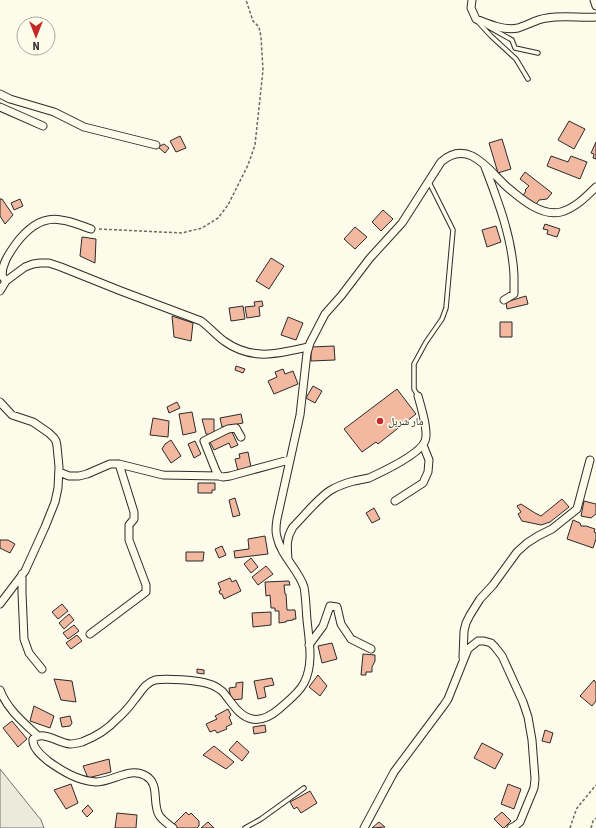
<svg xmlns="http://www.w3.org/2000/svg" width="596" height="828" viewBox="0 0 596 828" font-family="'Source Sans 3','Noto Naskh Arabic',sans-serif">
	<style>
		.green { fill: #ecebdb; stroke: #74746e }
		.building { fill: #f2b8a0; stroke: #2b2b2b }
		.lines { fill: none; stroke-linecap: round; stroke-linejoin: round }
		.lane-casing { stroke: #2b2b2b; stroke-width: 5.5 }
		.street-casing { stroke: #2b2b2b; stroke-width: 9 }
		.path { stroke: #6a6964; stroke-width: 1.5; stroke-dasharray: 3 2; stroke-linecap: butt }
		.lane { stroke: #fdfbea; stroke-width: 3.5 }
		.street { stroke: #fdfbea; stroke-width: 7 }
		.poi-dot { fill: #c62828; stroke: #fdfbea; stroke-width: 1.5 }
		.labels { text-anchor: middle; stroke-width: 3; stroke-linejoin: round; paint-order: stroke }
		.poi-label { font-size: 11px; fill: #2b2b2b; stroke: #fdfbea; text-anchor: start }
	</style>
	<rect width="100%" height="100%" fill="#fdfbea"/>
	<path class="green" d="M0,769L41,820L44,828H0Z"/>
	<path class="building" d="M569,121L585,129L574,149L558,140Z
		M180,136L186,148L176,152L170,141Z
		M502,139L511,169L498,173L489,143Z
		M596,142V159L593,158L594,154L591,153Z
		M164,144L169,148L165,153L158,147Z
		M551,156L568,162L571,156L587,162L580,179L547,166Z
		M525,172L552,193L547,199L539,200L535,206L522,197L526,191L525,190L529,186L520,179Z
		M0,199H2L13,215L5,224L0,216Z
		M20,199L23,206L14,210L11,203Z
		M383,210L393,219L381,231L372,222Z
		M545,224L560,229L557,237L547,234L548,230L543,229Z
		M496,226L501,242L487,247L482,230Z
		M355,227L367,237L355,249L344,239Z
		M82,237L96,239L95,263L80,256Z
		M271,258L284,266L269,289L256,281Z
		M526,296L528,304L507,309L506,302Z
		M262,301L263,306L259,307L260,316L247,318L245,307L255,306L254,302Z
		M243,306L245,319L231,321L229,308Z
		M172,316L193,323L191,341L174,337Z
		M288,317L303,323L296,340L281,335Z
		M500,322H512V337H500Z
		M334,346L335,360L311,361V347Z
		M236,366L245,369L243,373L235,370Z
		M283,369L285,374L293,371L298,384L274,394L268,381L277,377L275,372Z
		M313,386L322,391L315,403L306,398Z
		M397,389L416,414L378,444L376,442L362,452L344,429Z
		M177,402L180,408L169,413L167,407Z
		M192,412L196,432L183,435L179,414Z
		M241,414L243,423L222,427L220,418Z
		M153,418L169,421L168,437L150,435Z
		M202,419H214V435L206,434Z
		M231,430L238,445L231,448L229,443L214,450L209,440Z
		M171,440L181,456L171,463L162,449L165,444Z
		M195,441L201,454L194,458L188,444Z
		M248,452L251,467L238,471L235,459L240,458L239,454Z
		M198,483H215V490H212V493H198Z
		M235,498L240,515L233,517L229,500Z
		M562,499L569,507L550,522L541,525L522,521L518,514L521,512L517,506L521,504L535,513L541,516Z
		M584,501L596,504V514L591,518L581,516Z
		M374,508L380,519L372,523L366,513Z
		M573,520L580,523L581,526H586L595,529L594,532L596,533V539L593,548L567,539Z
		M265,536L268,554L235,558L234,551L249,549L248,539Z
		M0,540H8L15,544L10,553L0,548Z
		M222,546L226,555L219,558L215,549Z
		M186,552H204L203,561H186Z
		M251,558L258,567L251,573L244,564Z
		M266,566L273,574L258,585L252,577Z
		M230,578L232,582L236,580L241,591L224,599L222,594H220L219,591L221,590L218,583Z
		M289,581L290,585H284L285,594H286L287,610H295L296,619H293V620L286,621V622L279,623V611H275V608H271L270,595L266,596L265,582Z
		M62,604L68,611L58,619L52,612Z
		M271,612V625L253,627L252,613Z
		M69,614L74,620L64,629L59,623Z
		M74,625L79,631L68,639L63,633Z
		M77,635L82,641L71,649L66,643Z
		M332,643L337,659L322,663L318,646Z
		M363,654L375,655V661L372,667V672H366V675H361Z
		M197,669L204,670V674L197,673Z
		M318,675L327,686L320,696L309,687Z
		M272,678L274,685L264,687L266,697L258,699L254,681Z
		M54,679L72,681L76,702L61,700Z
		M594,680L596,683V701L592,706L580,696Z
		M243,682L242,699L231,700L229,688L236,687V683Z
		M34,706L54,716L50,728L30,721Z
		M228,709L231,715L229,717L232,724L226,727L227,729L217,733L215,730L210,732L206,724L217,719L215,716Z
		M70,716L72,723L70,726L62,727L60,718Z
		M12,721L27,739L18,747L3,728Z
		M265,725L266,732L254,734L253,727Z
		M545,730L553,733L550,743L542,741Z
		M237,741L249,752L242,761L229,750Z
		M482,743L503,754L495,769L474,758Z
		M214,746L234,762L226,769L203,755Z
		M109,759L111,772L88,778L83,766Z
		M71,784L78,803L66,809L54,790Z
		M508,784L521,789L514,809L501,804Z
		M310,791L317,803L301,813L297,807L294,809L290,802Z
		M88,805L93,811L87,817L82,811Z
		M186,812L189,815L191,813L199,821V826L197,828H178L174,824Z
		M502,812L511,821L504,828H503L494,819Z
		M117,813L137,815L136,828H115Z
		M208,822L214,828H201Z
		M379,822L385,827L372,828Z"/>
	<g class="lines">
		<defs>
			<path id="lane" d="M478,22L491,36L516,59L528,79
				M487,26L512,40L515,48L538,53
				M418,396L414,389V364L426,342L442,319L446,308L453,230L429,182
				M245,828L261,819L304,788"/>
			<path id="street" d="M472,0L471,8L476,19C488,24 505,31 518,28C528,25 537,19 547,18C563,15 580,18 596,17
				M594,0L596,6
				M0,94L10,99L54,112L84,127L156,145
				M0,107L43,126
				M485,167C498,201 512,237 514,275C514,281 514,287 514,294L504,300
				M6,281L2,276C2,264 8,255 15,245C26,230 41,216 61,220C72,221 81,226 91,229
				M0,291L6,281L25,267L33,264L40,263H49L61,267L121,291L201,321C209,327 216,335 224,341C252,361 278,354 308,347
				M0,402L12,415L33,422L49,433L54,438L56,441L57,446L59,467L58,488L55,502L45,527L25,571L0,604
				M241,437L236,428L228,429L204,441L216,471L219,476L223,477L230,476L289,460
				M59,472L69,476H79L87,474L110,464H119L163,475L219,476
				M395,501L423,483L428,472L429,460L423,445
				M288,559C287,546 286,538 293,527C304,516 319,497 331,490C338,486 346,483 354,481C359,480 364,479 369,478C382,472 420,454 425,441C429,432 421,407 418,396
				M22,574V593L24,639L29,653L42,669
				M90,634L146,592V585L129,540V525L134,519V512L119,464
				M309,645L323,626L330,606L337,607L341,624L351,639L371,649
				M463,657L464,631L466,623L470,615L480,599L493,585L517,552L527,543L538,536L552,529L577,509L590,460
				M0,690C7,709 23,722 38,736
				M173,828C168,824 162,820 159,815C152,803 160,784 146,776C131,766 112,782 96,782C78,781 62,771 48,761C42,756 32,748 33,739C43,730 58,743 70,744C74,744 78,743 82,742C95,737 108,729 117,719C124,713 130,706 135,699C141,692 145,683 155,680C165,678 198,680 209,684C214,685 218,688 222,691C231,701 238,716 252,719C262,721 272,715 279,709C288,701 299,693 304,683C314,664 309,640 307,620C306,609 306,598 304,587C298,569 281,556 277,537C275,531 276,525 277,519L300,415L307,353L310,343L325,314L341,296L370,258L402,223L441,162C450,154 461,151 472,156C486,163 496,177 507,187C521,199 542,217 561,212C575,208 586,197 596,187
				M364,828L394,772L444,705L448,699L468,649L478,641H484L491,643L495,647L502,656L523,702L528,717L532,740L535,779L534,788L520,822L515,826L511,828"/>
		</defs>
		<use href="#lane" class="lane-casing"/>
		<use href="#street" class="street-casing"/>
		<path class="path" d="M99,229L182,233L202,228L218,218L228,205L248,165L255,145L263,70L261,37L259,27L253,21L246,0
			M570,828L574,816L577,808L596,785
			M591,828L593,821L596,818"/>
		<use href="#lane" class="lane"/>
		<use href="#street" class="street"/>
	</g>
	<circle class="poi-dot" cx="380" cy="421" r="4"/>
	<g class="labels">
		<g class="poi-label">
			<text x="388" y="425">مار شربل</text>
		</g>
	</g>
	<g transform="translate(36 36) rotate(180)"><circle r="19" fill="#fdfbea" stroke="#a9a89e"/>
	<path d="M0-3L7 15L0 10L-7 15Z" fill="#c62828"/>
	<text y="-6" font-size="11" font-weight="bold" text-anchor="middle" fill="#2b2b2b">N</text>
	</g>
</svg>
